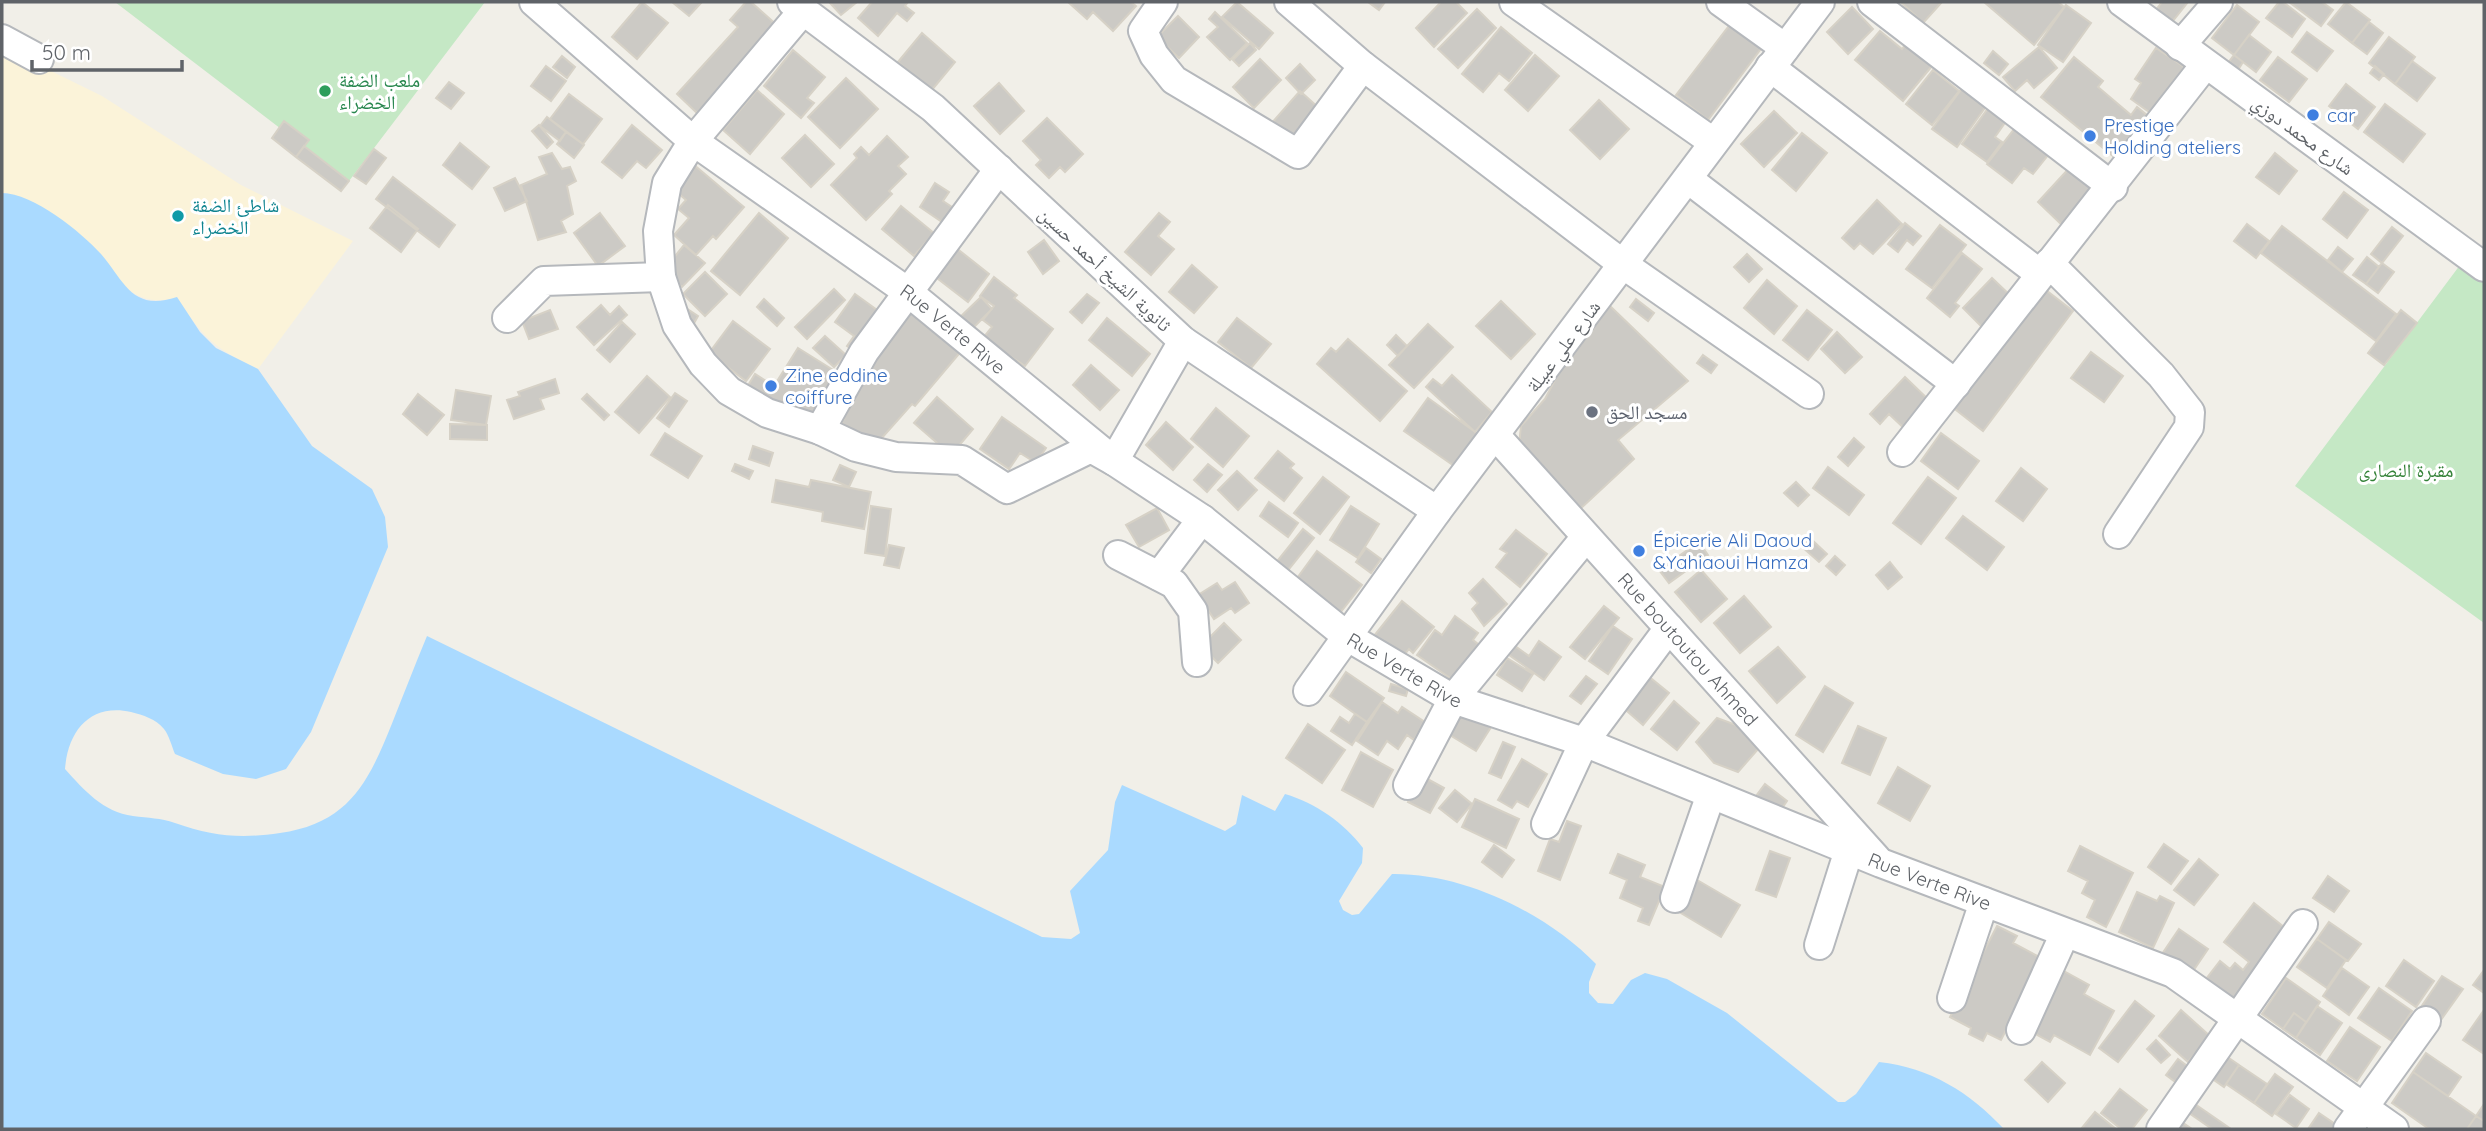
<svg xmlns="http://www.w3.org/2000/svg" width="2486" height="1131" viewBox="0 0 2486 1131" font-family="Quicksand,'Noto Naskh Arabic',sans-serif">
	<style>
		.green { fill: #c5e8c5 }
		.sand { fill: #fbf3d9 }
		.water { fill: #aadaff }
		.building { fill: #cccac5; stroke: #d6d1c6; stroke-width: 2 }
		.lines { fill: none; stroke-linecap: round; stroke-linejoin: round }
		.minor-casing { stroke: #b5b8bc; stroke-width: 32 }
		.minor { stroke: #fff; stroke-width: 28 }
		.leisure-dot { fill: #2e9e5b; stroke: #fff; stroke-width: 2.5 }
		.shop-dot { fill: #3f7fe0; stroke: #fff; stroke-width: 2.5 }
		.culture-dot { fill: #0f9aa8; stroke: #fff; stroke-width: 2.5 }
		.worship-dot { fill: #6b7280; stroke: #fff; stroke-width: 2.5 }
		.labels { text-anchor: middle; stroke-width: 6; stroke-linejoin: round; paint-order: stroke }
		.leisure-label { font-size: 19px; fill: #27864d; stroke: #fff; text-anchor: start }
		.shop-label { font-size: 19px; fill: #366cbe; stroke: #fff; text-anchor: start }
		.street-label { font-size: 19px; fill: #5f6368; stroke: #fff }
		.culture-label { font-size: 19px; fill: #0d838f; stroke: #fff; text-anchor: start }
		.worship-label { font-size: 19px; fill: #5b616d; stroke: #fff; text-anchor: start }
		.park-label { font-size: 19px; fill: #348238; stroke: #fff }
	</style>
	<rect width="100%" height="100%" fill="#f1efe8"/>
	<path class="green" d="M115,2H485L349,181Z
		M2463,261L2484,277V623L2295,486Z"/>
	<path class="sand" d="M2,47L102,96L241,185L353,241L258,369C214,348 203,338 177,297C150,306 130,296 114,274L7,193H2Z"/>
	<path class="water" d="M2,193C33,193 81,232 101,254C125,282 132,312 177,297L200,332L216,348L258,369L312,446L372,489L385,517L388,547L311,732L286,769L256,779L223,774L175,754C172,747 169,735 164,729C156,719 143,715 131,712C90,703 68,731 65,769C84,790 103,812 133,816C149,818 160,818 175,823C212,836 240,839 280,833C350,823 369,781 393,721C404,693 415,665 427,636L1042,937L1071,939L1080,933L1070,891L1108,850L1115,802L1122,785L1225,831L1236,824L1242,795L1275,811L1285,794C1316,803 1344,823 1363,848L1362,863L1339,901L1343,910L1352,915L1359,914L1392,874C1464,873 1546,913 1596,964L1589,982V993L1598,1003L1613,1004L1631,980L1645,973L1667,979L1727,1013L1838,1102H1845L1856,1094L1879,1062C1931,1068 1969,1092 2004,1129H2Z"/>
	<path class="building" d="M642,2L668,23L637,59L612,37Z
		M672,2H702L689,16Z
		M746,2H751L778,26L697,113L677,94L738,27L730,20Z
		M829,2H857L841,15Z
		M872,2H908L905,6L914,13L907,21L897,13L878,36L858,18Z
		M1068,2H1131L1136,6L1113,31L1093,12L1087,19Z
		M1237,2L1273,33L1259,49L1222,17Z
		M1368,2H1385L1379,10Z
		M1441,2H1456L1467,13L1434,47L1416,28Z
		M1901,2H1942L1923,23Z
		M1984,2H2058L2064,7L2034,45Z
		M2162,2H2188L2168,27L2152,15Z
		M2279,2H2283L2305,19L2292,37L2266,18Z
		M2289,2H2322L2333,10L2321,26Z
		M2346,2L2370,20L2352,43L2328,24Z
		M2066,5L2091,23L2063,62L2038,45Z
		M2237,5L2259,22L2234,55L2212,38Z
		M1852,7L1873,29L1848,54L1827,32Z
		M1477,9L1496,28L1458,68L1438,49Z
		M1215,12L1247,43L1230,60L1207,37L1218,27L1209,19Z
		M1178,16L1199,37L1179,58L1157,37Z
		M1735,18L1766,42L1708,120L1676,95Z
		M2369,22L2383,33L2367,54L2352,43Z
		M1501,27L1532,53L1509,81L1499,73L1483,92L1462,74Z
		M1880,31L1902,49L1906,44L1932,66L1903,101L1855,60Z
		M2307,32L2333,51L2317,71L2292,52Z
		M922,33L955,62L931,91L898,62Z
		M2249,35L2271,52L2256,72L2234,55Z
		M2389,37L2415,57L2395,84L2369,63Z
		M1250,43L1256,50L1239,66L1233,60Z
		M2039,47L2057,68L2034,88L2027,80L2015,91L2003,77Z
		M2156,48L2184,67L2152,114L2131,99L2141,83L2135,79Z
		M793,50L825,77L807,98L814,103L801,118L764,86Z
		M1993,51L2008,64L1999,75L1984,63Z
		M1535,55L1559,76L1528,111L1505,90Z
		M2234,55L2243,62L2238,70L2228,63Z
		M562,56L575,67L567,78L553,67Z
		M2074,57L2103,81L2098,87L2131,115L2137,107L2153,120L2119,161L2041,97Z
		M2278,57L2307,79L2289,102L2260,80Z
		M1260,59L1281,80L1254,108L1233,87Z
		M2412,61L2435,78L2417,101L2395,84Z
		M1300,64L1315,80L1301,94L1286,78Z
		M546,66L566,81L551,101L531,86Z
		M2375,66L2384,74L2379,80L2370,73Z
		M1933,70L1959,91L1932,125L1906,104Z
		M846,78L878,109L840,148L808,117Z
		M449,82L464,93L451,109L436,98Z
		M999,83L1024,111L1000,134L974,106Z
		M2346,84L2375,107L2358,129L2329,106Z
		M1963,87L1987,105L1957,147L1932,129Z
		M757,90L784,114L750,154L723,130Z
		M1300,91L1319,108L1289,142L1270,125Z
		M569,94L602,119L583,144L550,119Z
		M1599,100L1629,129L1600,159L1570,130Z
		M2385,104L2425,134L2403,162L2364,132Z
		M1989,107L2007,120L1995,137L2002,142L1987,162L1962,144Z
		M1774,111L1797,133L1764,167L1741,144Z
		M547,117L566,132L560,141L540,126Z
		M1047,118L1083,154L1065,172L1060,167L1049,178L1036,165L1041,160L1023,141Z
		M284,121L309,140L296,157L272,138Z
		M539,125L553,142L547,148L532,131Z
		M632,125L662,150L646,168L637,161L622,178L602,162Z
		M2015,128L2049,154L2033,174L2024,168L2012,183L1987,164Z
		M566,132L584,145L574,158L557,144Z
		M1802,133L1827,153L1796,191L1772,170Z
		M805,135L834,164L811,187L782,158Z
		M887,136L908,157L898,166L906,174L889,191L892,194L866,220L831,185L857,158L854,154L861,147L869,155Z
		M460,143L489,167L472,189L443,165Z
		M304,146L349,181L341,191L296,157Z
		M374,149L386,158L366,184L354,176Z
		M552,153L562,169L570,167L576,181L567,186L573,214L561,221L566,232L538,240L521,185L547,174L539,157Z
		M2275,153L2297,171L2279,194L2256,177Z
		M693,164L744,207L716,239L713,236L696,255L674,235L689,218L678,209L686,200L672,188Z
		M2073,164L2098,188L2063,226L2038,202Z
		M393,177L455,225L439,247L376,199Z
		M515,178L527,201L505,211L494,188Z
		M935,183L949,192L943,201L955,209L945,224L920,207Z
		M2344,192L2368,210L2347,238L2323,219Z
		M1877,200L1902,224L1873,254L1860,243L1854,249L1842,238Z
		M388,205L418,229L401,252L370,228Z
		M901,206L934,233L914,256L882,229Z
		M600,213L625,246L598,266L574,233Z
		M759,213L788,238L740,295L711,271Z
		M1159,213L1170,222L1158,236L1174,249L1151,275L1125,252Z
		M1905,223L1921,236L1913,245L1907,240L1898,252L1888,244Z
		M2247,224L2269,241L2256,258L2234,241Z
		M1940,225L1966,245L1932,288L1906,269Z
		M2282,226L2396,314L2376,341L2261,253Z
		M2392,227L2403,236L2382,263L2371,254Z
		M1044,240L1059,261L1043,274L1028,252Z
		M684,245L705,263L682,287L663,271Z
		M955,247L989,274L968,302L933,275Z
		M2338,247L2353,259L2342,272L2328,260Z
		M1962,253L1982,269L1955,303L1959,306L1950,317L1927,298Z
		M1747,254L1762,269L1749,282L1734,267Z
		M2367,257L2379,267L2366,284L2353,275Z
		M2382,263L2394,272L2378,293L2366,284Z
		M1192,265L1217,287L1194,313L1169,292Z
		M705,272L727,294L705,316L683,294Z
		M994,277L1017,295L1014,298L1053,329L1025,366L983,338L992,327L983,320L994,306L980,296Z
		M1992,278L2013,298L1983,328L1963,308Z
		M1767,280L1797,306L1774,334L1744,308Z
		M2042,287L2073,311L1983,431L1951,406Z
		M834,289L845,300L807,339L795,327Z
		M855,294L884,315L857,353L847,346L854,336L835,322Z
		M1087,294L1099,303L1082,323L1070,312Z
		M981,297L992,309L970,331L958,319Z
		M764,299L784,318L777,326L757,307Z
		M1636,299L1654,313L1648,321L1630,307Z
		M1501,301L1535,334L1511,359L1476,326Z
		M911,304L963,349L915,406L912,404L872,449L841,422L844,419L834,410L872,366L864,358Z
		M601,305L610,315L619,306L627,315L594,345L577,327Z
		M1610,306L1688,381L1618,440L1634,459L1578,511L1519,445L1521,426L1545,399L1556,378Z
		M686,308L698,316L693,325L680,317Z
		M550,310L558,329L529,339L522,321Z
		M1807,310L1832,330L1808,360L1783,340Z
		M2401,310L2417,323L2384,365L2368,353Z
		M1107,318L1150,354L1132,376L1089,340Z
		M1237,318L1271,344L1251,368L1218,342Z
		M733,321L770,349L746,381L709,353Z
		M622,322L635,334L610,362L597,350Z
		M1428,324L1453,347L1414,388L1389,365Z
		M1837,332L1862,357L1845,373L1821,349Z
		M1396,335L1407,346L1398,356L1387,345Z
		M825,336L846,355L834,367L813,348Z
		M1348,339L1407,391L1380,421L1317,364L1331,348L1336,352Z
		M798,348L838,373L809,419L744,392L755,374L774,386Z
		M2091,352L2123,376L2104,402L2071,378Z
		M1703,355L1717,365L1711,373L1697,363Z
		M1091,365L1119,390L1100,410L1073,385Z
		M1452,375L1492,412L1475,432L1426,387L1433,379L1442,386Z
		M647,376L670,397L639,433L615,412Z
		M1905,377L1932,403L1907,431L1889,414L1880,424L1870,414Z
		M555,379L559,393L540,399L544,409L514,419L507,400L520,396L518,392Z
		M456,390L491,396L486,425L451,420Z
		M675,393L687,401L669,427L657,418Z
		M418,394L444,415L427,435L403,414Z
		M587,394L609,415L604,420L582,399Z
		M937,397L973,429L951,455L914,423Z
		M1428,398L1478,434L1454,466L1404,431Z
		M1216,408L1249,436L1223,467L1191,439Z
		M1002,417L1046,448L1036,463L1020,453L1009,469L980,449Z
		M1166,422L1193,447L1173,470L1146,445Z
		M450,424L487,425V440L450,439Z
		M665,433L702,456L688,478L651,455Z
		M1941,433L1979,461L1958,489L1921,461Z
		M1854,438L1864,447L1848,466L1838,457Z
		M753,446L773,453L769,466L749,459Z
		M1278,451L1294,464L1290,468L1302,478L1284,501L1255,478Z
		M735,464L753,471L749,479L732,471Z
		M1208,464L1222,475L1207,492L1194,480Z
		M840,465L856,472L849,487L833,480Z
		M1828,467L1864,495L1849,515L1813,488Z
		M2021,468L2047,489L2023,521L1996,501Z
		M1237,471L1257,490L1238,510L1218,490Z
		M1323,477L1349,497L1320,534L1294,513Z
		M1928,477L1956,498L1921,544L1893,523Z
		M776,480L809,487L811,480L871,492L864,529L822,521L823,512L772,502Z
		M1796,482L1809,495L1798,506L1784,493Z
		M1269,502L1298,523L1288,537L1260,516Z
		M871,506L891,509L885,556L865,553Z
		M1351,506L1379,524L1358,558L1330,540Z
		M1157,508L1169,530L1139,547L1126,525Z
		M1963,516L2004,547L1987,570L1946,538Z
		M1303,529L1314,538L1281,579L1270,570Z
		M1516,530L1547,554L1520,587L1496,567L1507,553L1500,549Z
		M1810,538L1827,554L1819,562L1802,547Z
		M1699,542L1708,555L1669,583L1659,570Z
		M889,545L904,548L899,568L884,565Z
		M1366,548L1381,559L1371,573L1356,562Z
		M1317,551L1362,585L1336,618L1292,585Z
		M1835,556L1845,565L1836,575L1826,566Z
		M1890,562L1902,577L1888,589L1876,575Z
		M1701,570L1727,599L1701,622L1675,592Z
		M1483,579L1507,604L1484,626L1472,609L1478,603L1469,593Z
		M1235,582L1249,603L1235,613L1231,608L1214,619L1198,595L1217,583L1222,590Z
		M1744,596L1771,627L1740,653L1714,623Z
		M1402,601L1434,627L1413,653L1409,649L1397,664L1369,642Z
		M1604,606L1619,618L1585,659L1570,647Z
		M1455,616L1478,633L1473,640L1478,644L1453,680L1417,655L1435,630L1442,635Z
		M1224,623L1241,640L1218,663L1201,646Z
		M1613,626L1632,639L1608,674L1589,661Z
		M1539,641L1561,657L1544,680L1509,655L1515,646L1529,656Z
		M1778,647L1805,677L1777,703L1749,671Z
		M1507,658L1533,674L1522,691L1497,675Z
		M1346,672L1384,698L1367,722L1330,696Z
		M1647,675L1669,693L1643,725L1621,706Z
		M1586,676L1597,684L1581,704L1570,696Z
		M1391,684L1408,689L1406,696L1389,691Z
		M1825,686L1853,703L1823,752L1796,735Z
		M1674,701L1699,723L1677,750L1651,729Z
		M1382,702L1398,713L1402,707L1425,722L1414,740L1407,735L1398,749L1387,741L1378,755L1357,741Z
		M1466,706L1493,724L1476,751L1448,734Z
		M1355,714L1367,722L1352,745L1331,731L1340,717L1349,723Z
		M1717,718L1739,726L1759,748L1738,772L1714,763L1696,742Z
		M1308,724L1345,750L1322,783L1286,758Z
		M1858,726L1886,738L1870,775L1842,763Z
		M1503,742L1515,747L1501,778L1489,773Z
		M1361,752L1393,770L1373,807L1342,790Z
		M1522,759L1547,774L1528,807L1517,801L1512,808L1498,800Z
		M1898,767L1930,786L1910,821L1878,803Z
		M1422,776L1444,788L1430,813L1408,802Z
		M1765,784L1787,801L1776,817L1753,800Z
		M1455,790L1472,804L1457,822L1439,808Z
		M1475,799L1519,819L1506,848L1462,827Z
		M1567,821L1581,826L1560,880L1538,871L1550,839L1559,842Z
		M2164,844L2188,861L2171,884L2148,867Z
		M1494,845L1514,860L1502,877L1482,862Z
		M2080,846L2133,873L2106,927L2087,917L2095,900L2082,893L2088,881L2068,871Z
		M1770,851L1790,858L1776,897L1756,890Z
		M1618,854L1645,865L1640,877L1665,887L1649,925L1638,921L1643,908L1620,898L1627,880L1610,873Z
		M2199,859L2218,875L2194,905L2174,890Z
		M2328,876L2349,891L2334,912L2313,898Z
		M1692,877L1740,905L1721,937L1674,909Z
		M2137,892L2157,901L2160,896L2174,903L2153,948L2119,932Z
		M2254,903L2289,931L2229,1012L2199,988L2220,961L2230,969L2235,963L2243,970L2249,962L2224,942Z
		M2329,922L2361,944L2348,961L2317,939Z
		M1997,926L2017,936L2013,943L2043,959L2001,1040L1987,1033L1983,1041L1969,1034L1971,1028L1950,1017Z
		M2179,929L2208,949L2191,974L2162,954Z
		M2317,939L2346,960L2327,988L2297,967Z
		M2404,960L2434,981L2416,1007L2386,986Z
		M2342,968L2369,987L2349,1015L2323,996Z
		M2062,970L2089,985L2084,994L2114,1011L2090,1055L2054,1035L2050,1042L2028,1030Z
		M2484,970V993L2473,985Z
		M2442,976L2463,989L2438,1024L2419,1010Z
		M2286,978L2320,1002L2296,1038L2262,1014Z
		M2379,988L2412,1011L2392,1041L2358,1018Z
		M2135,1001L2154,1016L2118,1062L2099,1048Z
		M2317,1006L2342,1023L2320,1055L2296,1038Z
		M2181,1010L2210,1036L2188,1062L2159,1036Z
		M2484,1010V1054L2463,1040Z
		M2294,1013L2306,1022L2296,1038L2283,1029Z
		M2350,1027L2380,1047L2357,1081L2327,1061Z
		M2156,1040L2170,1055L2161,1063L2147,1049Z
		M2426,1053L2461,1077L2448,1096L2413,1072Z
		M2226,1056L2239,1065L2224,1087L2211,1078Z
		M2178,1059L2190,1068L2178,1084L2166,1075Z
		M2042,1062L2065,1083L2048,1102L2025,1080Z
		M2239,1065L2267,1084L2254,1103L2226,1084Z
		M2413,1072L2476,1116L2467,1129H2429L2392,1103Z
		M2275,1074L2293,1087L2272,1116L2254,1103Z
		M2120,1089L2147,1110L2132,1129H2121L2101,1113Z
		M2290,1095L2309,1109L2296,1128L2276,1114Z
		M2192,1102L2231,1129H2212L2186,1111Z
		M2484,1104V1121L2476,1116Z
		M2095,1112L2116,1129H2081Z
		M2319,1113L2338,1126L2335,1129H2308Z
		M2476,1116L2484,1121V1129H2467Z
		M2176,1118L2192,1129H2169Z"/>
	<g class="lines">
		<defs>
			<g id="minor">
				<path id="s1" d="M534,2L693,141L908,292L1114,461L1202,519L1348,637L1453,699L1584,742L1881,863L2173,973L2394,1129"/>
				<path d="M792,2L933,108L1183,341L1437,511"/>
				<path d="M1163,2L1143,31L1154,55L1174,80L1298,154L1363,66L1289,2"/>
				<path d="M1514,2L1713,142"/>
				<path d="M1721,2L1785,48"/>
				<path d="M1872,2L2113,187"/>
				<path d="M2122,2L2484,267"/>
				<path d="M802,12L693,141L667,183L658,231L661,277L677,325L703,364L729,391L767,413L820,430L856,447L896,457L962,460L1007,489L1091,448L1114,461L1183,341"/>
				<path d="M2,39L39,59"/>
				<path d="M2180,46L2218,2"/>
				<path d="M1363,66L1624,265L1809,394"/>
				<path d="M1770,67L2040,274"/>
				<path d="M1688,179L1956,384"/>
				<path d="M2049,263L2161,375L2190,412L2189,427L2118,534"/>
				<path d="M507,318L544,281L661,277"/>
				<path d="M820,430L864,352L999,169"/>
				<path id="s2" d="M1496,436L1876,858"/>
				<path d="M1902,452L2205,65"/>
				<path d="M1118,555L1174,584L1193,611L1197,662"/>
				<path d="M1159,576L1202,519"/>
				<path d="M1308,691L1437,511L1820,2"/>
				<path d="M1408,785L1453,699L1586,537"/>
				<path d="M1546,824L1584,742L1669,628"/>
				<path d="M1675,898L1711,794"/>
				<path d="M1819,945L1849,850"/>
				<path d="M1952,998L1984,902"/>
				<path d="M2021,1030L2065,933"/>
				<path d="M2161,1129L2303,924"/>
				<path d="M2348,1129L2426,1021"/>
			</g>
		</defs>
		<use href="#minor" class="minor-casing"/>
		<use href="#minor" class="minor"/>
	</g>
	<circle class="leisure-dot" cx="325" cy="91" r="7"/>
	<g class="shop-dot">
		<circle cx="2313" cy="115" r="7"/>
		<circle cx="2090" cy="136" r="7"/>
		<circle cx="771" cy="386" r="7"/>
		<circle cx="1639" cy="551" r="7"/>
	</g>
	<circle class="culture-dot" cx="178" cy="216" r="7"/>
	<circle class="worship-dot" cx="1592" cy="412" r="7"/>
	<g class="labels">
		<g class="leisure-label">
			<text x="339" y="87">ملعب الضفة<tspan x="339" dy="22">الخضراء</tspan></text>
		</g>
		<g class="shop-label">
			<text x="2327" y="122">car</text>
			<text x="2104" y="132">Prestige<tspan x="2104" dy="22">Holding ateliers</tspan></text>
			<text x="785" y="382">Zine eddine<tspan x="785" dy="22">coiffure</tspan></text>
			<text x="1653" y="547">Épicerie Ali Daoud<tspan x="1653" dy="22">&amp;Yahiaoui Hamza</tspan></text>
		</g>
		<g class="street-label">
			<text transform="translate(2303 135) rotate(36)" y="7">شارع محمد دوزي</text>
			<text transform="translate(1105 269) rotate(43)" y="7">ثانوية الشيخ أحمد حسين</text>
			<text dy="7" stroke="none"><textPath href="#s1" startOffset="532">Rue Verte Rive</textPath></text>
			<text transform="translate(1563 346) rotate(-53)" y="7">شارع علي عبيلة</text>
			<text dy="7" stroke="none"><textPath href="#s2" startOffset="287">Rue boutoutou Ahmed</textPath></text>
			<text dy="7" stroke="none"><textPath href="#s1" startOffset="1099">Rue Verte Rive</textPath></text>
			<text dy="7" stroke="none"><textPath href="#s1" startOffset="1666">Rue Verte Rive</textPath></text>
		</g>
		<g class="culture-label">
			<text x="192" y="212">شاطئ الضفة<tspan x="192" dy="22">الخضراء</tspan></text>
		</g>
		<g class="worship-label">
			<text x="1606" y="419">مسجد الحق</text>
		</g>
		<g class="park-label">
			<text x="2406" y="477">مقبرة النصارى</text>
		</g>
	</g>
	<rect width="2486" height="1131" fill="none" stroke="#5f6368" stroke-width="7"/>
	<path d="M32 60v10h150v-10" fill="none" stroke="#5f6368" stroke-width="3.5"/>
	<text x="42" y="60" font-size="21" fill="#5f6368" stroke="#ffffff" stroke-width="5" paint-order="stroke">50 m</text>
</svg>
